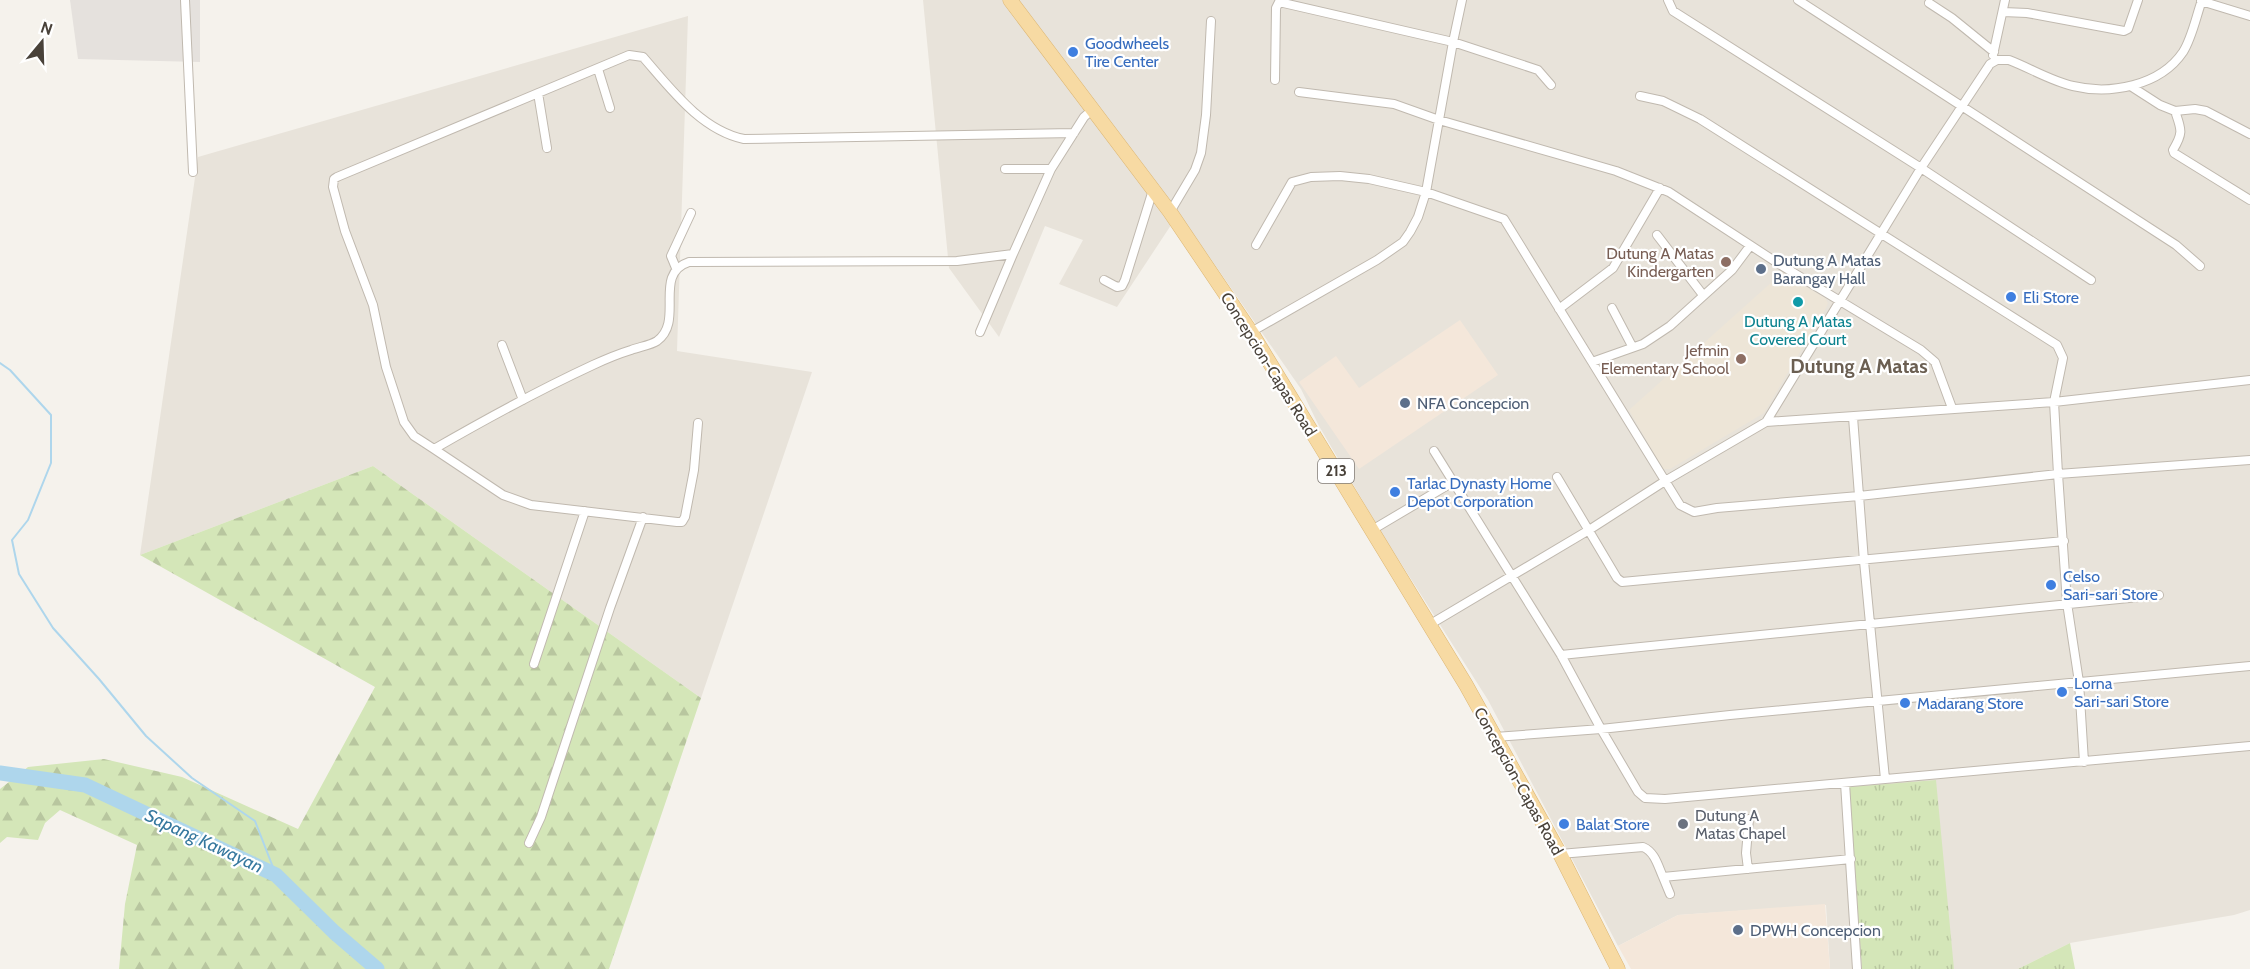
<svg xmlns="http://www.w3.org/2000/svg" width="2250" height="969" viewBox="0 0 2250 969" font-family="Cabin,sans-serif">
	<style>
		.residential { fill: #e8e3da }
		.commercial { fill: #f4e7da }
		.industrial { fill: #e5e1dd }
		.education { fill: #ede5d7 }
		.grass { fill: url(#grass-tufts) }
		.forest { fill: url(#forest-firs) }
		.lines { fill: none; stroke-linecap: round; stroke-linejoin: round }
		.stream { stroke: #aed6ec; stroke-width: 2 }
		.river { stroke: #aed6ec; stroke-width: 15 }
		.minor-casing { stroke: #c0b9af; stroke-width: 10 }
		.primary-casing { stroke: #dcb673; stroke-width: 15 }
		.minor { stroke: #fff; stroke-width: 8 }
		.primary { stroke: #f7daa3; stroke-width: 14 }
		.shop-dot { fill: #3f7fe0; stroke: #fff; stroke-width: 2 }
		.education-dot { fill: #8d6e63; stroke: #fff; stroke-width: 2 }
		.service-dot { fill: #5c6f8a; stroke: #fff; stroke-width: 2 }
		.culture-dot { fill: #0f9aa8; stroke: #fff; stroke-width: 2 }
		.worship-dot { fill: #6b7280; stroke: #fff; stroke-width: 2 }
		.labels { text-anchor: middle; stroke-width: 4.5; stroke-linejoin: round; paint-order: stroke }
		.shield { fill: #fff; stroke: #807b75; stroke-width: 1.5 }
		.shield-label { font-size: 15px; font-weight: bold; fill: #49423a }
		.shop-label { font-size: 16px; fill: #366cbe; stroke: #fff; text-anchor: start }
		.education-label { font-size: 16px; fill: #785e54; stroke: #fff; text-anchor: end }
		.service-label { font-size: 16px; fill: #4e5e75; stroke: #fff; text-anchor: start }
		.culture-label { font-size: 16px; fill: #0d838f; stroke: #fff }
		.street-label { font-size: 16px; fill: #49423a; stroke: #fff }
		.worship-label { font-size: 16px; fill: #5b616d; stroke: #fff; text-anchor: start }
		.water-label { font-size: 18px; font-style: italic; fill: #36789e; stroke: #fff }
		.quarter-label { font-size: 20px; font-weight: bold; fill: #6b5f52; stroke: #fff }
	</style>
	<defs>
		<pattern id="grass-tufts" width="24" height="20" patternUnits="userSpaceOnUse" patternTransform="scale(1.5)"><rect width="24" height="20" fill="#d4e6b8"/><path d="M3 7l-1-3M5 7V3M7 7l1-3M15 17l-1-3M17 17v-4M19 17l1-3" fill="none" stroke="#b8c69f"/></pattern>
		<pattern id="forest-firs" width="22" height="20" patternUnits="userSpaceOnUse" patternTransform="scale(1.5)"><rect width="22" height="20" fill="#d4e6b8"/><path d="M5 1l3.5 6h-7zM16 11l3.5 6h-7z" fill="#b8c69f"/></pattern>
	</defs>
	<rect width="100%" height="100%" fill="#f5f2ec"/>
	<path class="residential" d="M923,0H2250V910L2234,915L2070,943L2018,969H1830L1826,905L1678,915L1618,946L1488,700L1381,532L1319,426L1301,389L1179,213L1117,307L1059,284L1083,240L1045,226L999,337L949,268Z
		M688,16L677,351L812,372L701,698L373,466L140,555L198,157Z"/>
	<path class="commercial" d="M1460,320L1498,375L1359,469L1299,382L1336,356L1359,388Z
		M1825,904L1830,969H1631L1618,946L1678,915Z"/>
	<path class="industrial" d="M70,0H200V62L78,59Z"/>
	<path class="education" d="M1782,273L1825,298L1828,303L1826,308L1764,413L1670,469H1663L1629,410Z"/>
	<path class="grass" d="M1936,780L1954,969H1862L1849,787Z
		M2070,943L2075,969H2018Z"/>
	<path class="forest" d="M373,466L701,698L609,969H119L125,904L137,845L60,810L45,823L38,840L7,837L0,843V789L28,767L104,759L182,777L298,829L375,687L140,555Z"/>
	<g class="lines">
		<path class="stream" d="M0,363L10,370L51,415V463L28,520L12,540L19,574L53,628L99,679L146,736L192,778L255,821L276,875"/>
		<path class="river" d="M0,773L85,785L276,875L334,932L377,969"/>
		<defs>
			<path id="minor" d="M185,0L193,172
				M1668,0L1673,11L1921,168L2091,280
				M1798,0L2176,245L2200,266
				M2201,1L2250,16
				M1929,3L1952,18L1994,52
				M2003,12L2027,13L2124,31L2128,29L2138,0
				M1993,55L2005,0
				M598,69L610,108
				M1275,80L1276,8L1279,2L1453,42L1538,70L1551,85
				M2132,87L2160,105L2175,111L2195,109L2206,111L2250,134
				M1299,92L1394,104L1439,120L1616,171L1669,192L1779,264L1921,350L1935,362L1952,408
				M538,93L547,148
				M1640,96L1663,101L1700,119L2057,345L2063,358L2054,402L2058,474L2067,603L2079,682L2084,762
				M2175,111C2181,129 2184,132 2173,150L2174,153L2250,200
				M1005,169H1051
				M1170,212L1195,170L1201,153L1206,115L1211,21
				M1657,235L1703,295
				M1256,245L1292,182L1311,177L1340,176L1369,179L1426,192L1504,219L1680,505L1694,512L1717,508L1859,496L2058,474L2250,460
				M676,268L671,256L691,213
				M1104,280L1117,287L1122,286L1125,280L1153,190
				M1612,308L1632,346
				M1559,309L1613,268L1660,188
				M980,332L1013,254
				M1251,332L1377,260L1403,242L1410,232L1418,217L1426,192L1453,42L1462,0
				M502,345L523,400
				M1592,362L1643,344L1670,326L1732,270L1750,246
				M1853,417L1864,561L1885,779
				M1766,422L1921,168L1990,64L1997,60H2009C2030,68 2051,81 2073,86C2110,95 2160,86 2183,52C2192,38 2196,17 2202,0
				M698,423L694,470L685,517L682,522H677L531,505L503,495L434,449C486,419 539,390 593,365C606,359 618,354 631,350C639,347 651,345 657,341C685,321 652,274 689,262L957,261L1013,254L1051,169L1084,117L1092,110
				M434,449L414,436L404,422L386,367L373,305L345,231L333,187L334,179L337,177L629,55L643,57C671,89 701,130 744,139L1074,133
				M1434,451L1561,655L1601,729L1638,792L1645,798L1665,799L2250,746
				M1557,477L1617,578L1622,582L2064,541
				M1372,530L1453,482
				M1429,625L1589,530L1665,481L1766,422L2054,402L2250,380
				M1561,655L2159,595
				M534,664L585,511
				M1495,737L1601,729L1730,715L2250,666
				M1845,783L1857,969
				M529,843L541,817L610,608L643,517
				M1560,854L1643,847C1655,852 1658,866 1663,877L1851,859
				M1748,869L1746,853L1749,819
				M1663,877L1670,894"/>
			<path id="primary" d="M1010,0L1170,212L1251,332L1466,685L1560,854L1618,969"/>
		</defs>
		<use href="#minor" class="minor-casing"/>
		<use href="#primary" class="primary-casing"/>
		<use href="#minor" class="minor"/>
		<use href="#primary" class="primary"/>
	</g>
	<g class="shop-dot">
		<circle cx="1073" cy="52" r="6"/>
		<circle cx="2011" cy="297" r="6"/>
		<circle cx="1395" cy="492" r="6"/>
		<circle cx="2051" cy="585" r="6"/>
		<circle cx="2062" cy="692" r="6"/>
		<circle cx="1905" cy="703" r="6"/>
		<circle cx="1564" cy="824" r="6"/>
	</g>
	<g class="education-dot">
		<circle cx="1726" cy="262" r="6"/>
		<circle cx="1741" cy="359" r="6"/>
	</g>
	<g class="service-dot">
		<circle cx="1761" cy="269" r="6"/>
		<circle cx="1405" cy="403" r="6"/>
		<circle cx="1738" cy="930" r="6"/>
	</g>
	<circle class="culture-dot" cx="1798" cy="302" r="6"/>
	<circle class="worship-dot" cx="1683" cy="824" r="6"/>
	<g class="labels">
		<rect class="shield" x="1318" y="459" width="36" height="24" rx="4.5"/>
		<g class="shield-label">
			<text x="1336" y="476">213</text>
		</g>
		<g class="shop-label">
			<text x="1085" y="49">Goodwheels<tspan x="1085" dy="18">Tire Center</tspan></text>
			<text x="2023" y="303">Eli Store</text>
			<text x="1407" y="489">Tarlac Dynasty Home<tspan x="1407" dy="18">Depot Corporation</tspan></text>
			<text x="2063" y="582">Celso<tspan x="2063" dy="18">Sari-sari Store</tspan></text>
			<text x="2074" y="689">Lorna<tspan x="2074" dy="18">Sari-sari Store</tspan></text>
			<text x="1917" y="709">Madarang Store</text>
			<text x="1576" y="830">Balat Store</text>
		</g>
		<g class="education-label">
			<text x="1714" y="259">Dutung A Matas<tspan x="1714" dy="18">Kindergarten</tspan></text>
			<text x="1729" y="356">Jefmin<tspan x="1729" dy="18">Elementary School</tspan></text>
		</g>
		<g class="service-label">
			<text x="1773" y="266">Dutung A Matas<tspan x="1773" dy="18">Barangay Hall</tspan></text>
			<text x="1417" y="409">NFA Concepcion</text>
			<text x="1750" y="936">DPWH Concepcion</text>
		</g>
		<g class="culture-label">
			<text x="1798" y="327">Dutung A Matas<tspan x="1798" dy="18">Covered Court</tspan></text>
		</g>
		<g class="street-label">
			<text transform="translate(1269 364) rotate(58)" y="6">Concepcion-Capas Road</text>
			<text transform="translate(1519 781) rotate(61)" y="6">Concepcion-Capas Road</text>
		</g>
		<g class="worship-label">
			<text x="1695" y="821">Dutung A<tspan x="1695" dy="18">Matas Chapel</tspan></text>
		</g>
		<g class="water-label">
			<text transform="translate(204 841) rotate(25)" y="6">Sapang Kawayan</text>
		</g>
		<g class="quarter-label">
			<text x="1859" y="373">Dutung A Matas</text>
		</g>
	</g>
	<g transform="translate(42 42) rotate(19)" stroke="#ffffff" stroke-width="4.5" paint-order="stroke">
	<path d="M0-4.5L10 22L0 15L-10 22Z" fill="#49423a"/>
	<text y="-9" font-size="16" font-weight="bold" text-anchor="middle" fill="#49423a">N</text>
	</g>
</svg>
